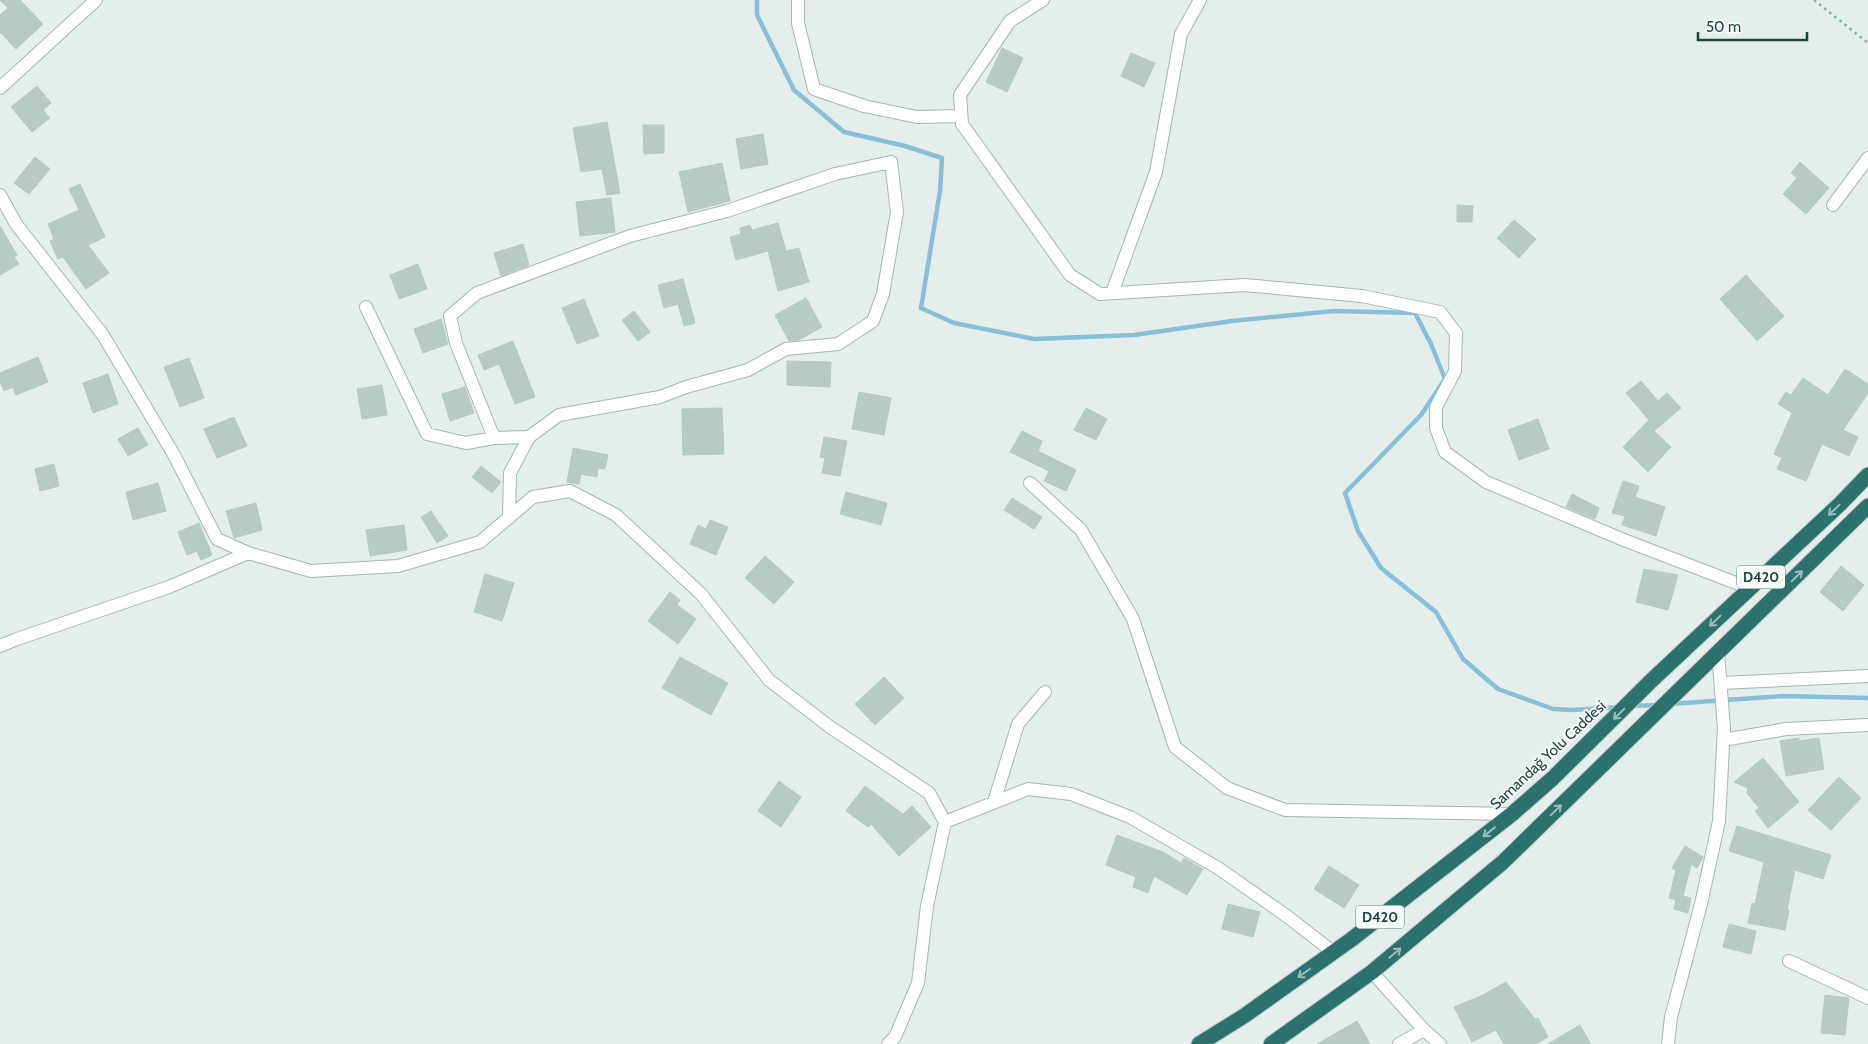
<svg xmlns="http://www.w3.org/2000/svg" width="1868" height="1044" viewBox="0 0 1868 1044" font-family="Cabin,sans-serif">
	<style>
		.lines { fill: none; stroke-linecap: round; stroke-linejoin: round }
		.stream { stroke: #88c0d7; stroke-width: 4.5 }
		.building { fill: #b9cac5; stroke: #b6c9c4 }
		.street-casing { stroke: #a6b7b4; stroke-width: 14 }
		.highway-casing { stroke: #c1cac9; stroke-width: 17 }
		.path { stroke: #82b4ac; stroke-width: 2.5; stroke-dasharray: 2.5 4; stroke-linecap: butt }
		.street { stroke: #fff; stroke-width: 12 }
		.highway { stroke: #2b716c; stroke-width: 15 }
		.oneway { stroke: #9abcb9 }
		.labels { text-anchor: middle; stroke-width: 4; stroke-linejoin: round; paint-order: stroke }
		.shield { fill: #f5faf8; stroke: #617976; stroke-width: 1 }
		.shield-label { font-size: 14px; font-weight: bold; fill: #22423e }
		.street-label { font-size: 15px; fill: #22423e; stroke: #f5faf8 }
	</style>
	<rect width="100%" height="100%" fill="#e4eeeb"/>
	<g class="lines">
		<path class="stream" d="M757,0V15L794,90L844,132L905,146L942,158L940,191L921,308L954,323L1034,339L1134,335L1232,321L1334,311L1415,313L1431,344L1445,379L1421,415L1345,493L1358,531L1381,568L1436,612L1463,659L1498,689L1553,709L1573,710L1619,707
			M1670,704L1783,696L1868,698
			M1632,706L1657,705"/>
	</g>
	<path class="building" d="M0,0H20L43,24L16,49L0,32V15L8,8Z
		M1002,48L1023,58L1007,92L986,82Z
		M1131,53L1155,63L1144,87L1121,76Z
		M37,86L51,103L43,110L50,118L32,132L11,107Z
		M607,122L620,193L607,195L602,169L581,172L573,128Z
		M643,125H664V153L644,154Z
		M763,134L768,164L741,169L736,139Z
		M35,157L50,169L29,194L14,183Z
		M1800,162L1829,188L1806,214L1783,194L1797,178L1791,173Z
		M722,163L730,201L688,212L679,172Z
		M80,184L105,237L88,245L109,273L86,289L63,257L58,259L50,241L54,239L48,224L79,210L69,189Z
		M611,198L615,232L580,236L576,202Z
		M1457,205L1473,206L1472,222H1457Z
		M1514,220L1536,239L1519,258L1497,238Z
		M778,223L786,251L799,248L809,282L778,291L768,251L736,260L730,237L741,234L740,228L750,225L752,230Z
		M0,226L17,255L14,257L19,264L0,275Z
		M523,244L529,265L501,276L494,253Z
		M418,264L427,289L399,299L390,275Z
		M1746,275L1784,316L1757,341L1720,299Z
		M683,279L695,323L684,326L678,304L664,308L658,285Z
		M806,298L822,327L799,340L789,341L775,315Z
		M584,299L599,336L577,344L562,308Z
		M634,311L650,332L638,341L622,320Z
		M441,319L448,344L423,353L414,329Z
		M513,341L535,397L515,404L499,364L484,370L478,355Z
		M38,357L48,382L16,395L13,387L4,391L0,381V373Z
		M189,358L204,398L180,407L164,367Z
		M787,361L831,362L830,387L787,385Z
		M1845,369L1868,384V393L1843,430L1858,437L1849,456L1822,444L1806,481L1777,469L1782,458L1774,454L1792,413L1778,404L1786,392L1791,395L1803,378L1828,395Z
		M108,374L118,404L93,413L83,383Z
		M1641,381L1658,401L1667,393L1681,408L1654,431L1671,447L1648,472L1623,447L1649,420L1626,393Z
		M382,385L387,415L362,419L357,389Z
		M465,387L474,413L450,421L442,394Z
		M859,392L891,398L884,435L852,429Z
		M722,408L724,454L683,455L682,409Z
		M1086,408L1107,419L1096,440L1074,430Z
		M234,417L247,446L217,458L204,429Z
		M1538,419L1549,449L1519,460L1508,430Z
		M138,428L148,445L128,456L118,439Z
		M1022,431L1042,441L1038,451L1076,470L1066,491L1044,481L1049,471L1010,452Z
		M824,437L847,441L840,476L822,473L825,458L820,457Z
		M573,448L608,455L605,469L598,468L597,477L581,474L579,484L567,482Z
		M54,464L59,486L40,491L35,469Z
		M481,466L501,482L492,493L472,477Z
		M1623,481L1639,486L1635,497L1665,507L1656,536L1622,525L1625,516L1612,513Z
		M158,483L166,511L133,520L126,492Z
		M846,492L887,503L881,525L840,514Z
		M1572,494L1599,508L1595,519L1566,507Z
		M1012,498L1042,517L1034,529L1004,510Z
		M256,503L262,530L234,538L226,511Z
		M431,511L448,536L437,543L421,517Z
		M710,520L728,527L716,555L690,544L698,525L706,529Z
		M199,523L212,555L201,560L197,551L187,555L178,532Z
		M404,525L407,550L370,556L366,530Z
		M765,556L794,582L774,604L745,578Z
		M1841,566L1864,585L1843,611L1820,592Z
		M1644,569L1678,575L1668,610L1636,602Z
		M485,574L514,583L502,621L474,612Z
		M670,592L680,600L677,605L696,619L678,644L648,621Z
		M680,657L728,683L711,715L662,688Z
		M884,677L904,698L875,725L855,704Z
		M1799,738V741L1819,738L1824,769L1786,776L1780,741Z
		M1763,758L1799,802L1768,828L1755,811L1759,808L1747,793L1748,788L1734,782Z
		M1839,777L1861,798L1831,830L1808,810Z
		M779,781L801,797L781,827L758,811Z
		M865,786L903,814L912,806L931,827L899,856L871,824L868,827L846,811Z
		M1737,826L1831,855L1823,879L1795,870L1787,910H1789L1785,930L1748,923L1752,903L1755,904L1764,862L1729,851Z
		M1117,835L1163,852L1181,863L1184,858L1203,869L1187,895L1154,876L1148,893L1133,887L1136,877L1106,865Z
		M1685,846L1703,857L1697,868L1691,864L1683,896L1691,898L1688,913L1674,909L1676,900L1669,898L1676,870L1672,868Z
		M1329,866L1359,885L1344,908L1314,889Z
		M1228,904L1260,912L1253,937L1222,929Z
		M1729,924L1756,931L1751,954L1723,947Z
		M1506,982L1535,1019L1538,1018L1548,1037L1536,1044H1504L1496,1030L1472,1042L1454,1007L1481,996Z
		M1825,995L1849,998L1845,1035L1821,1033Z
		M1357,1021L1370,1044H1317Z
		M1580,1025L1591,1044H1548Z"/>
	<g class="lines">
		<defs>
			<path id="street" d="M798,0V23L814,89L864,106L917,117L961,116
				M1043,0L1010,21L960,95L962,124L1070,275L1100,294L1245,285L1362,296L1440,312L1456,333L1455,371L1436,407V428L1445,452L1486,482L1624,540L1749,588
				M0,88L96,0
				M0,195L16,224L103,335L174,455L217,539L248,553L311,571L398,566L480,542L533,497L570,491L616,515L701,594L769,680L830,727L929,793L945,822L927,906L918,983L895,1037L888,1044
				M1833,205L1868,158
				M1112,293L1156,172L1181,34L1200,0
				M366,307L427,434L466,443L494,438
				M1030,483L1081,530L1133,619L1175,747L1227,788L1285,810L1512,814
				M509,518L510,473L529,437L559,415L660,397L686,387L748,370L786,349L838,344L873,321L883,294L897,212L891,162L835,174L727,211L630,236L477,293L450,316L456,343L494,438L529,437
				M0,646L17,639L169,587L248,553
				M1721,683L1868,676
				M1723,740L1786,729L1868,725
				M994,802L1018,724L1045,692
				M945,822L1028,789L1071,794L1130,817L1218,868L1288,917L1333,952
				M1789,961L1868,998
				M1372,972L1424,1030L1440,1044
				M1399,1044L1424,1030
				M1668,1044L1671,1017L1701,904L1719,821L1724,728L1718,652"/>
			<path id="highway" d="M1199,1044L1244,1016L1352,939L1512,814L1553,778L1653,679L1840,504L1868,475
				M1271,1044L1372,972L1503,862L1868,506"/>
		</defs>
		<use href="#street" class="street-casing"/>
		<use href="#highway" class="highway-casing"/>
		<path class="path" d="M1814,0L1868,43"/>
		<use href="#street" class="street"/>
		<use href="#highway" class="highway"/>
	</g>
	<defs><path id="oneway-shaft" d="M-6 0H5M1.5-3L5.5 0L1.5 3" fill="none" stroke-width="1.6" stroke-linecap="round" stroke-linejoin="round" transform="scale(1.25)"/></defs>
	<g class="oneway">
		<use href="#oneway-shaft" transform="translate(1834 510) rotate(137)"/>
		<use href="#oneway-shaft" transform="translate(1797 576) rotate(-44)"/>
		<use href="#oneway-shaft" transform="translate(1715 621) rotate(136)"/>
		<use href="#oneway-shaft" transform="translate(1619 714) rotate(135)"/>
		<use href="#oneway-shaft" transform="translate(1556 810) rotate(-44)"/>
		<use href="#oneway-shaft" transform="translate(1489 832) rotate(142)"/>
		<use href="#oneway-shaft" transform="translate(1395 953) rotate(-40)"/>
		<use href="#oneway-shaft" transform="translate(1304 973) rotate(145)"/>
	</g>
	<g class="labels">
		<g class="shield">
			<rect x="1737" y="565.5" width="48" height="23" rx="4"/>
			<rect x="1356" y="905.5" width="48" height="23" rx="4"/>
		</g>
		<g class="shield-label">
			<text x="1761" y="582">D420</text>
			<text x="1380" y="922">D420</text>
		</g>
		<g class="street-label">
			<text transform="translate(1548 755) rotate(-43)" y="5">Samandağ Yolu Caddesi</text>
		</g>
	</g>
	<path d="M1698 32v8h109v-8" fill="none" stroke="#22423e" stroke-width="2.5"/>
	<text x="1706" y="32" font-size="15" fill="#22423e" stroke="#f5faf8" stroke-width="4" paint-order="stroke">50 m</text>
</svg>
